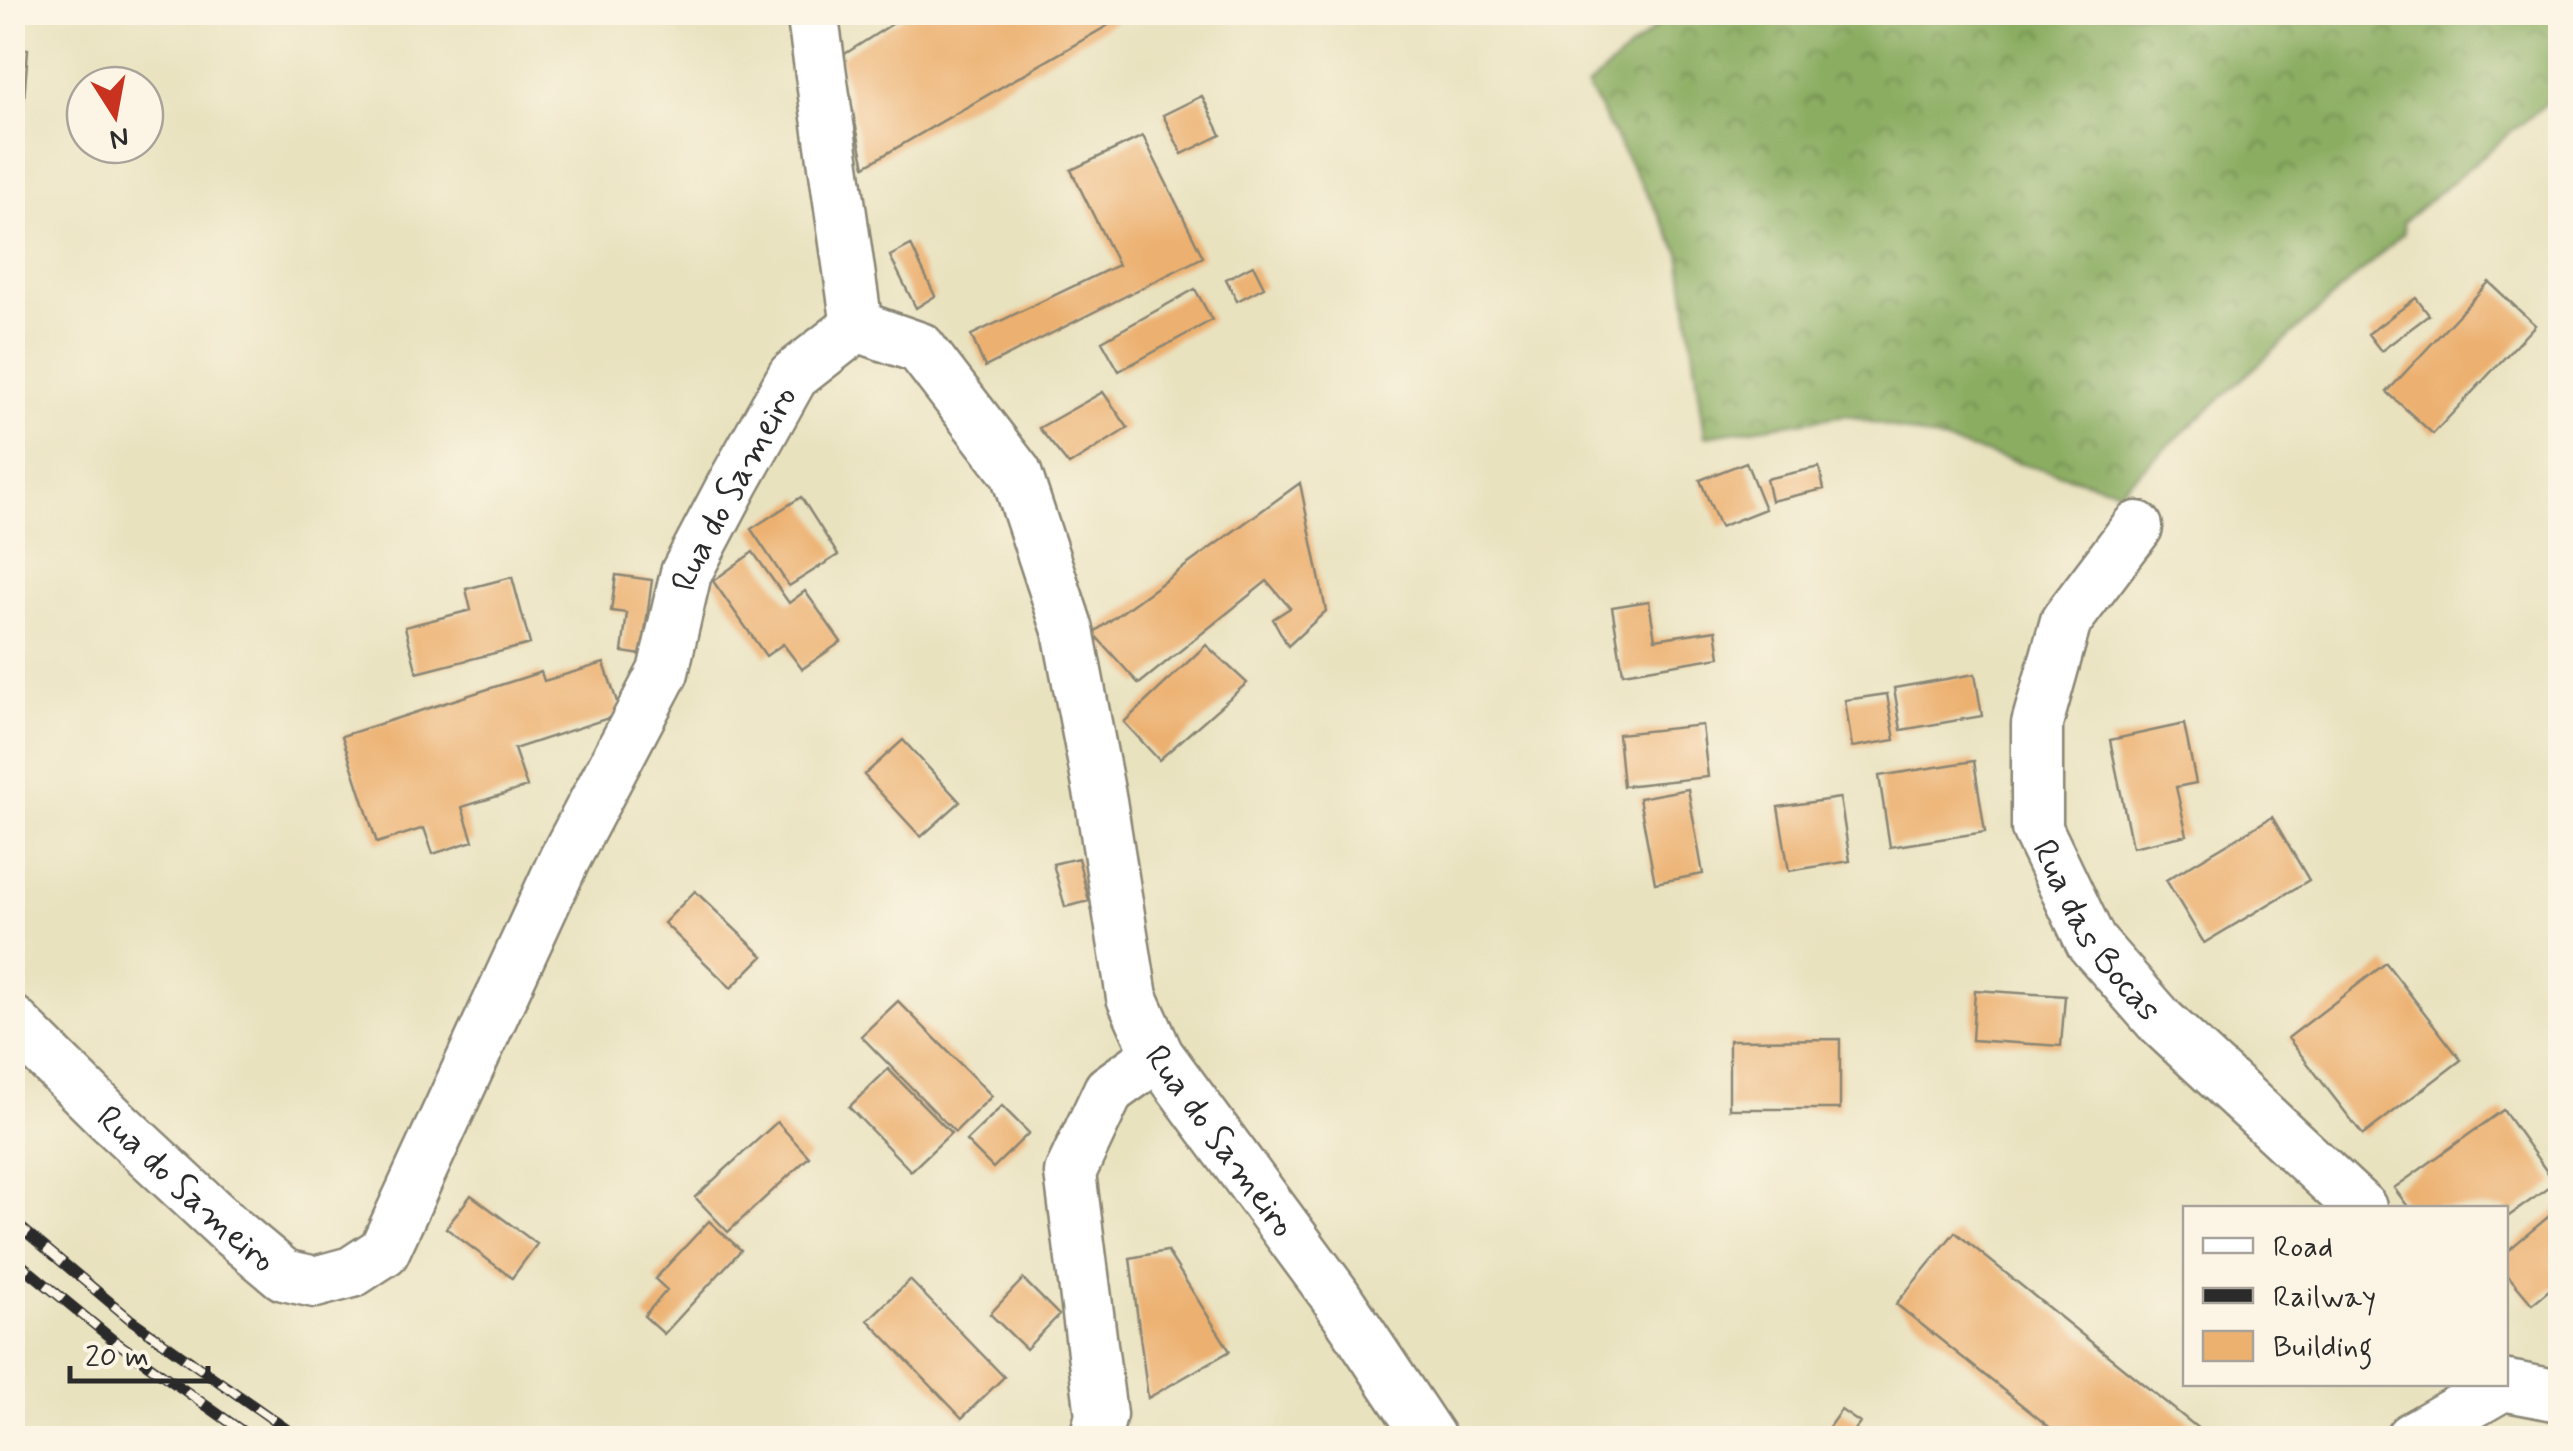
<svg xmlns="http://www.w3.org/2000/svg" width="2573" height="1451" viewBox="0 0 2573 1451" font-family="Mynerve,sans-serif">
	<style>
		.forest { fill: url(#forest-crowns); stroke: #5b6c46; stroke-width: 2.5 }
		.building { fill: #ecb06f }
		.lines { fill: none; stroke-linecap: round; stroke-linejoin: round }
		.minor-casing { stroke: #8a8675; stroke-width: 55 }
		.minor { stroke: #fff; stroke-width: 50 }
		.rail-casing { stroke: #2b2b2b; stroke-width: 11 }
		.rail { stroke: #fcf5e5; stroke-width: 8; stroke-dasharray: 22; stroke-linecap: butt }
		.labels { text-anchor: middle; stroke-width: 8; stroke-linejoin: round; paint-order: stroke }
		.street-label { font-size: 35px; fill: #2b2b2b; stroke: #fcf5e5 }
	</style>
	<defs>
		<pattern id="forest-crowns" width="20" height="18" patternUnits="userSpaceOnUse" patternTransform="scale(2.5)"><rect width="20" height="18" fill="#8bad62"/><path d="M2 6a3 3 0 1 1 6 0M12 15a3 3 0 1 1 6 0" fill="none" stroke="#728d51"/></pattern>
	</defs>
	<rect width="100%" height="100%" fill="#fcf5e5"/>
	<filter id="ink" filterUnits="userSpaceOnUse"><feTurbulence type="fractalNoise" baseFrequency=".01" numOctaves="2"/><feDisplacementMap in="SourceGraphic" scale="20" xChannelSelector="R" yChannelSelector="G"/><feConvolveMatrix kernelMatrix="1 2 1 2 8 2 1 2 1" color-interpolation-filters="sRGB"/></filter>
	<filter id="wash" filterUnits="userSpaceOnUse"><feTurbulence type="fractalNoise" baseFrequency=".0048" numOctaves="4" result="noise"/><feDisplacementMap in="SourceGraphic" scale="40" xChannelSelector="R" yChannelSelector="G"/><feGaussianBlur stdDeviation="2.25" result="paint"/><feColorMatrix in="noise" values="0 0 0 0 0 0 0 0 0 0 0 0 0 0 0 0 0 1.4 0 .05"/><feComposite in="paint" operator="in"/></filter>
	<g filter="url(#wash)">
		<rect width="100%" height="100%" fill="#e9e2bf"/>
		<path class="forest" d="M1672,13H2560V92L2403,222L2404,233L2119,490L1846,415L1705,436L1680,253L1587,87Z"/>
		<g id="blocks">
			<path class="building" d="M911,12H1131L865,166L840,57Z
				M12,47L28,49L24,100L12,101Z
				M1202,96L1221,135L1182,154L1163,115Z
				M1143,136L1203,257L985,367L971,335L1118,265L1071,170Z
				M911,245L935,296L916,308L890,256Z
				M1253,265L1264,287L1237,301L1226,279Z
				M2489,282L2535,325L2433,434L2387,392Z
				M1195,289L1212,320L1119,371L1102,341Z
				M2416,298L2429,315L2381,351L2368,334Z
				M1103,392L1128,428L1069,465L1039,428Z
				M1746,462L1765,509L1720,527L1700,480Z
				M1819,467L1824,489L1771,501L1766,479Z
				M1300,483L1326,611L1288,646L1273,619L1290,608L1267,581L1139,684L1093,633Z
				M801,497L838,555L789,586L751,529Z
				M753,552L789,603L805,591L841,642L802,669L783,644L766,656L713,581Z
				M616,575L652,580L642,655L622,652L627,613L611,611Z
				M512,577L530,644L417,673L405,627L471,610L466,589Z
				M1649,601L1655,639L1716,630L1720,657L1623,673L1612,607Z
				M1206,645L1247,683L1159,760L1124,722Z
				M604,663L621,714L514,749L527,787L462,807L473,841L433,854L424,828L377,843L342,736L541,672L544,681Z
				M1975,674L1982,716L1901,730L1894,688Z
				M1887,694L1895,740L1852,747L1845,700Z
				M2184,724L2196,783L2176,787L2187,835L2132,847L2110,740Z
				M1702,725L1708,777L1623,786L1618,734Z
				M903,740L960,802L921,837L864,775Z
				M1974,761L1985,832L1890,847L1879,776Z
				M1688,789L1703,874L1655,883L1639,798Z
				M1840,798L1850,861L1789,871L1778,807Z
				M2272,817L2309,880L2204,943L2166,880Z
				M1078,858L1089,901L1065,907L1053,864Z
				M695,891L763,956L731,988L664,923Z
				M2386,963L2461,1060L2363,1135L2288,1038Z
				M1975,990L2065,996L2061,1046L1972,1040Z
				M898,1001L992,1096L955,1132L861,1036Z
				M1840,1039V1109H1729V1040Z
				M888,1069L951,1133L911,1171L849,1107Z
				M1002,1106L1029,1133L993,1168L966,1141Z
				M2503,1110L2555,1183L2506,1218V1208H2442L2440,1205L2435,1208H2409L2394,1188Z
				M777,1122L809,1157L728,1232L695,1197Z
				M471,1195L537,1244L512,1278L446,1228Z
				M2560,1207V1281L2532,1304L2506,1273V1252Z
				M709,1221L741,1250L664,1334L644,1316L667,1290L655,1279Z
				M1955,1232L2210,1438H2063L1896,1304Z
				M1167,1251L1230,1351L1148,1398L1130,1258Z
				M1023,1279L1059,1315L1026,1349L990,1314Z
				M910,1280L1004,1377L962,1418L868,1320Z
				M1841,1410L1860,1423L1849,1438H1821Z"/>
		</g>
	</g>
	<g filter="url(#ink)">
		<use href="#blocks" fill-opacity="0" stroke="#8a8675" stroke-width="2.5"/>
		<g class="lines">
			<defs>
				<g id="minor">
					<path d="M812,12L857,326"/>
					<path id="s1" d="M857,326L920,348L1016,473L1068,630L1101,801L1132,997L1158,1055L1334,1294L1430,1438"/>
					<path id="s2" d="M2137,527L2066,621L2037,724V829L2091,942L2161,1022L2361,1208"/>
					<path id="s3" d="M12,1021L110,1118L230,1230L284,1275L315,1282L352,1272L384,1251L564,860L663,672L686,573L734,482L793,376L857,326"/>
					<path d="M1095,1438L1101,1415L1070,1173L1109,1090L1158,1055"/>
					<path d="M2411,1438L2503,1385L2560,1396"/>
				</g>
			</defs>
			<use href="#minor" class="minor-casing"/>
			<use href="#minor" class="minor"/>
			<defs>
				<path id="rail" d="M12,1220L130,1319L299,1438
					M12,1257L112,1339L252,1438"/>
			</defs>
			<use href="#rail" class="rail-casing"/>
			<use href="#rail" class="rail"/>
		</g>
	</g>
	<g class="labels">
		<g class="street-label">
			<text dy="12" stroke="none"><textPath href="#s3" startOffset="1322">Rua do Sameiro</textPath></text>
			<text dy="12" stroke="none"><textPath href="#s2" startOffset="448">Rua das Bocas</textPath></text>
			<text dy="12" stroke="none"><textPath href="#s1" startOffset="932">Rua do Sameiro</textPath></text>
			<text dy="12" stroke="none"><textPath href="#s3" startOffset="242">Rua do Sameiro</textPath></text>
		</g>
	</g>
	<rect width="2573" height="1451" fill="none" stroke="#fcf5e5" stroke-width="50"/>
	<rect x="2183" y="1206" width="325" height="180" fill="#fcf5e5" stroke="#a8a49b" stroke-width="2.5"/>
	<rect x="2203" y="1238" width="50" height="15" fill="#ffffff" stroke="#a8a49b" stroke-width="2.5"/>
	<text x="2273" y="1256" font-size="30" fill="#2b2b2b">Road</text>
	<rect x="2203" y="1288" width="50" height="15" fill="#2b2b2b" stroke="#a8a49b" stroke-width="2.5"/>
	<text x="2273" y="1306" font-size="30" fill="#2b2b2b">Railway</text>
	<rect x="2203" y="1331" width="50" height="30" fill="#ecb06f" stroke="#a8a49b" stroke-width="2.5"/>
	<text x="2273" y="1356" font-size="30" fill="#2b2b2b">Building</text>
	<g transform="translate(115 115) rotate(169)"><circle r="48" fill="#fcf5e5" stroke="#a8a49b" stroke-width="2.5"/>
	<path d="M0-8L18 38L0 25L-18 38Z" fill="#c8321e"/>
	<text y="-15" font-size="28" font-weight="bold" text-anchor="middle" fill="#2b2b2b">N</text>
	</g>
	<path d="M70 1366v15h138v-15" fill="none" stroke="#2b2b2b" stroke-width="5"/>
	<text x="85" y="1366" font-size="30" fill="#2b2b2b" stroke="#fcf5e5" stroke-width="8" paint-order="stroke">20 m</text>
</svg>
